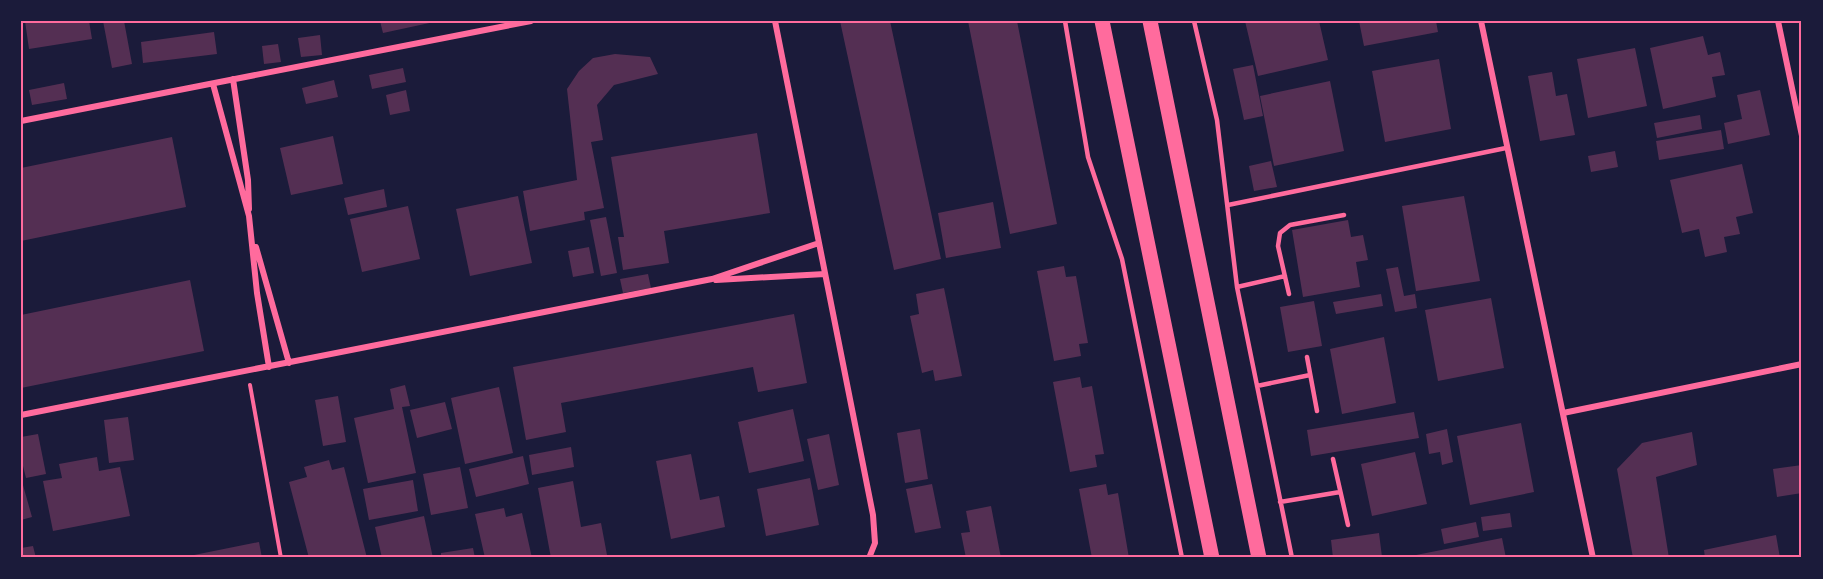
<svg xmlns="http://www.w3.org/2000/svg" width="1823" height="579" viewBox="0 0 1823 579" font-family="'Golos Text',sans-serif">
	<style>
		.building { fill: #542f53 }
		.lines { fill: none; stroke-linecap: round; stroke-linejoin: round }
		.path { stroke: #ff6b9d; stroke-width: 4 }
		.service { stroke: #ff6b9d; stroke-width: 4.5 }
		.minor { stroke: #ff6b9d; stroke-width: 6 }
		.primary { stroke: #ff6b9d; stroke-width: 15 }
		.neatline { fill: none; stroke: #ff6b9d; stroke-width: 2 }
	</style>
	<rect width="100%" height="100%" fill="#1b1b3a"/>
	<path class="building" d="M25,21H89L92,39L29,49Z
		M103,21H124L132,64L112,68Z
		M380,21H434V22L383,33Z
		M840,21H890L941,259L894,270Z
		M968,21H1017L1057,224L1010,234Z
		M1245,21H1319L1328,60L1258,76Z
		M1359,21H1436L1438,32L1364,46Z
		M214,32L217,54L143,63L141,42Z
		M320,35L322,55L301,57L298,38Z
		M1703,36L1708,55L1720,52L1725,75L1712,77L1716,97L1663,109L1650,48Z
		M278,44L281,62L264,64L262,46Z
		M1635,48L1647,106L1588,118L1577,59Z
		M615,54L650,57L658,74L614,85L597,105L603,140L591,142L604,208L584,212L585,220L530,231L523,191L577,180L567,89L579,71L593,58Z
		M1439,59L1451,129L1385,142L1372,71Z
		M1253,65L1263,116L1244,120L1233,69Z
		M403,68L406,82L372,89L369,75Z
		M1552,72L1556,96L1567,94L1575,135L1540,141L1528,76Z
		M334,80L338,97L306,104L302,88Z
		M1330,81L1344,151L1274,166L1260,96Z
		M64,83L67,99L32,105L29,90Z
		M406,90L410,111L390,115L386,95Z
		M1760,90L1770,135L1728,144L1724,123L1742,119L1737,95Z
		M1700,115L1702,129L1657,138L1654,123Z
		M1721,130L1724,149L1659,160L1656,141Z
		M757,133L770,213L664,231L669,263L623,270L618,237H624L611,157Z
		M333,136L343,184L291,195L280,148Z
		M172,137L186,207L21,241V168Z
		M1615,151L1618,167L1591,172L1588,156Z
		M1271,161L1277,187L1254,191L1249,166Z
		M1742,164L1753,213L1736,217L1740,234L1724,237L1727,252L1705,257L1699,229L1682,233L1670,180Z
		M384,189L387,207L348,215L344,198Z
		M518,196L532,263L470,276L456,209Z
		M1464,196L1480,281L1416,291L1402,206Z
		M993,202L1001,248L946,258L938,213Z
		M408,206L420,259L362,272L350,219Z
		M606,217L617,273L601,276L590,220Z
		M1348,220L1351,237L1363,235L1368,260L1356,262L1360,287L1303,297L1292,230Z
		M589,247L594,273L573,277L568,251Z
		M1064,266L1066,277L1076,276L1088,343L1079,344L1081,356L1054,361L1037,271Z
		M1398,267L1404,296L1415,294L1417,308L1395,312L1386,269Z
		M648,274L651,288L623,293L620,279Z
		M190,280L204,351L21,388V315Z
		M944,288L962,376L935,381L933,370L922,373L910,316L919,314L916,294Z
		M1381,294L1383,306L1336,314L1333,302Z
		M1491,298L1504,368L1438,381L1425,310Z
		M1314,301L1322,346L1288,352L1280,307Z
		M794,314L807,383L758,392L753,367L561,403L566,432L526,440L513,367Z
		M1384,337L1396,403L1342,414L1330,349Z
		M1080,377L1082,388L1092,386L1104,454L1095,455L1097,467L1070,472L1053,382Z
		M405,385L410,406L402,407L416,473L368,483L354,418L394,409L390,389Z
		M499,387L513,453L465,464L451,398Z
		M338,396L346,442L323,446L315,400Z
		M445,402L452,429L417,438L410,410Z
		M793,409L804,461L749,473L738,422Z
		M1414,412L1419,438L1311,456L1307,430Z
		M128,417L134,460L109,463L104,420Z
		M1521,423L1534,492L1470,505L1457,436Z
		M920,429L928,479L905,483L897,433Z
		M1447,429L1453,462L1442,465L1440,452L1429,454L1426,434Z
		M1692,432L1697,465L1656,477L1669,558H1633L1617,469L1642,443Z
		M38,434L46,474L26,478L21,458V437Z
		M829,434L839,485L818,490L807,439Z
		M571,447L574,467L532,475L529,455Z
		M1415,452L1427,504L1372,516L1361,464Z
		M691,454L700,500L719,496L725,527L671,539L656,461Z
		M523,456L529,484L476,497L469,469Z
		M97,457L99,471L120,467L130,516L53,531L43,481L62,478L59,464Z
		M329,460L332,470L344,467L367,558H309L289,482L307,477L304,467Z
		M1802,465V493L1777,497L1773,469Z
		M460,467L468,508L431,515L423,474Z
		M21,478L32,517L21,520Z
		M810,478L819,525L766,536L757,489Z
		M413,480L418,511L369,520L363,489Z
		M573,481L581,527L601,523L607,555L551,558L538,488Z
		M932,484L941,528L915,533L906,489Z
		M1106,484L1108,495L1118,493L1129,558H1092L1079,489Z
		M991,506L1001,558H966L961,533L970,532L966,511Z
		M504,508L506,517L522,513L532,558H485L475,514Z
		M1510,513L1512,527L1483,531L1481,517Z
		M424,516L433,558H382L375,527Z
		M1476,522L1479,537L1444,544L1441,529Z
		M1379,533L1382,557L1333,558L1331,540Z
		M1776,535L1780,558H1705L1704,550Z
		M1502,538L1506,558H1411V556Z
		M259,542L262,558H185L194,555Z
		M33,546L36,558H21V548Z
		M473,548L475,558H441V553Z"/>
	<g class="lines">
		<path class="path" d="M250,385L281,558"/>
		<path class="service" d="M1065,21L1088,157L1122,259L1182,558
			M1194,21L1217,120L1237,287L1292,558
			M1228,205L1506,148
			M1237,287L1285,276
			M1289,294L1278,246L1280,233L1290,225L1344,215
			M1307,357L1317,411
			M1257,386L1310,375
			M1333,459L1348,525
			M1280,502L1340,492"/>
		<path class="minor" d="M775,21L873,515L875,543L869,558
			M1481,21L1593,558
			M1778,21L1802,136
			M233,79L248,180L249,209
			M213,84L249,216L257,293L269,367
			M21,121L531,21
			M256,247L289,363
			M716,280L825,274
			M1563,413L1802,364
			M21,415L712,279L819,243"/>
		<path class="primary" d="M1102,21L1212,558
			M1150,21L1259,558"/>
	</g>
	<rect width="1823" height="579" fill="none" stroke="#1b1b3a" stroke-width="45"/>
	<rect x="22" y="22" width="1778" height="534" class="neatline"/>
</svg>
